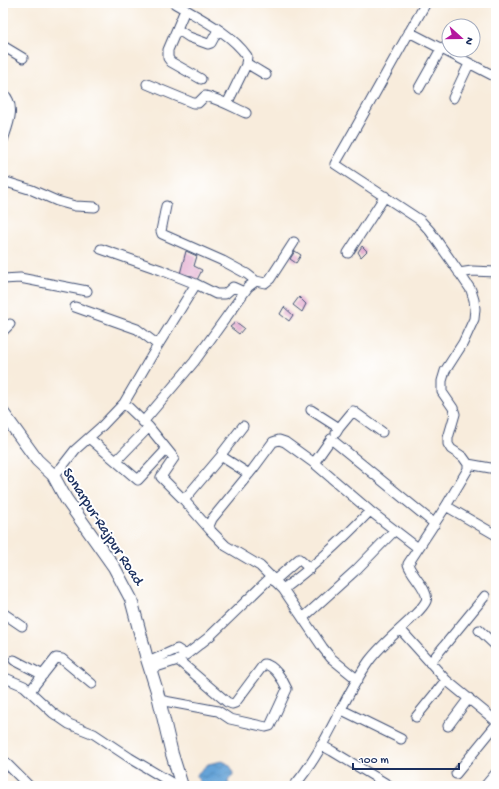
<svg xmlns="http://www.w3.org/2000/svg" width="499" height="789" viewBox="0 0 499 789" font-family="'Gochi Hand',sans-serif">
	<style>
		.water { fill: url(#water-waves); stroke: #40699a }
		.building { fill: #e1a8cd }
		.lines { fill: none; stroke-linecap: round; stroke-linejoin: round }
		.minor-casing { stroke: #3c4b71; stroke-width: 11 }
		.major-casing { stroke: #3c4b71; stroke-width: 14 }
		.minor { stroke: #fff; stroke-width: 9 }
		.major { stroke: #fff; stroke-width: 12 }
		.labels { text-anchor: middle; stroke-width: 4; stroke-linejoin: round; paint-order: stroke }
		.street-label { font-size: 15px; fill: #1b2f5e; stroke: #fff }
	</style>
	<defs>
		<pattern id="water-waves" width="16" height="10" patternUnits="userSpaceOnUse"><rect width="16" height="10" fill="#65a3d7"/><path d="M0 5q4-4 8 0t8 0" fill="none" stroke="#5285b2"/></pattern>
	</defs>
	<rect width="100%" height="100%" fill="#fff"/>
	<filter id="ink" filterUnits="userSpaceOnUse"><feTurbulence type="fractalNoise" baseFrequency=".025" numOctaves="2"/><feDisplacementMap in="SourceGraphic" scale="8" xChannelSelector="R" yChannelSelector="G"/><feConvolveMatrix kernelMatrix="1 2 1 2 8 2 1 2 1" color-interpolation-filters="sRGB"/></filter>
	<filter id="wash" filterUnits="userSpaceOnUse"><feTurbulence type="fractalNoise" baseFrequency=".012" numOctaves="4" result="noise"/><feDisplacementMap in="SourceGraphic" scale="16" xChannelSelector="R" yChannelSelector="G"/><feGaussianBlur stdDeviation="0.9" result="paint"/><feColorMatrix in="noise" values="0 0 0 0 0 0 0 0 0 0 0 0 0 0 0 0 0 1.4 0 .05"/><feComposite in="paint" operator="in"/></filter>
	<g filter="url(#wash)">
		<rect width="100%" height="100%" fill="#f8ecdc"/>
		<path class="water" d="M222,761C230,764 233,768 233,776L229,779L228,783L230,786H202L196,775L208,764Z"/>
		<g id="blocks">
			<path class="building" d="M362,246L367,251L361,257L358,252Z
				M186,251L197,256L194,266L202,270L196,282L190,280L192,276L180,274Z
				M295,251L301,255L296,263L290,259Z
				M299,297L306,304L302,312L293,305Z
				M284,307L293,315L289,321L280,314Z
				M236,322L244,328L239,334L230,327Z"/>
		</g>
	</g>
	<g filter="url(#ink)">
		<use href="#blocks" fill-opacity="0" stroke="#3c4b71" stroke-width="1"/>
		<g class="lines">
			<defs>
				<path id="minor" d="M174,3C199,18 230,32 247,56L246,65L227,104
					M185,10L168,50V58L171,62L201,79
					M177,29L189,37L208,44L211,43L218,30
					M409,32L496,77
					M3,46L23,58
					M246,63L266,75
					M147,84L193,103H198L205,96C219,99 233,107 246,113
					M419,88L441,49
					M3,93C17,106 8,125 3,140
					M453,98L469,64
					M3,181L32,190L57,201L75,206L95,207
					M166,206L161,231L162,234L223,261L247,274L256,281
					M101,249L161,270L196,284L216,294H225L233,287L244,292
					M348,253L385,196
					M459,273L472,271L496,272
					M3,279L20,278L87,291
					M75,307L137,329L158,345
					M3,331L10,324
					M311,410L339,428L336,433
					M143,422L194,362L248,287L256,281L265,283L270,279L294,242
					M243,426L223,452L222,455L224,458L249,474
					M149,427L174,458L161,477L184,500L211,531
					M339,428L353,411L382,432
					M89,438L138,480L166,450
					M116,461L149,427L124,403
					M314,463L331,439L435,524
					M468,464L496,469
					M53,475L61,468L75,450L102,426L124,403L158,345L196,284
					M184,500L222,455
					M446,506L496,535
					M274,581L299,559L310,569
					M283,589C315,566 343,539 370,511
					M3,613L22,626
					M303,618L356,570L395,530
					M400,629L446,680L496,721
					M479,630L496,646
					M14,660L43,675
					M148,662L177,649L186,655L209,637L271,577
					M430,663L485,596
					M150,669L178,660L227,702L232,704L235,703L264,664C274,665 283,680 287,689L270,726L266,727L230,719L218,711L159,700
					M3,677L24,686L53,713L69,724L94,734L130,758L177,786
					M358,680L331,658L323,648L283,589L260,566L226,546L211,531L209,526L212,519L253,469L273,442L279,440L285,442L314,463L370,511L418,548
					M30,691L56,658L62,659L92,684
					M342,710L401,739
					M416,717L446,680
					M448,726L469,698
					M321,745L332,751L390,786
					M3,760L29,786
					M456,774L496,725
					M294,786C326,749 341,701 369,661C380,646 396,633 410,620C415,614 423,608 426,601C430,591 411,575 408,564L446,506L468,469V464L463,457L451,449L448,444V438L455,414L453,408L442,392V381L445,371L463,343L474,319L475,309L474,300L471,290L454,265L430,231L420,220L335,164C366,111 395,56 426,3
					M485,786L496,773"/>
				<path id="major" d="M3,413L37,460L53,475L66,499L114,567L131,599L147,659L157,691L172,754L182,786"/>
			</defs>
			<use href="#minor" class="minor-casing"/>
			<use href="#major" class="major-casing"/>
			<use href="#minor" class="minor"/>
			<use href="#major" class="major"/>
		</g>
	</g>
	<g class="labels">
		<g class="street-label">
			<text transform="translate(104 526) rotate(57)" y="5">Sonarpur-Rajpur Road</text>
		</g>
	</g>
	<rect width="499" height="789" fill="none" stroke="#fff" stroke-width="16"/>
	<g transform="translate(461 38) rotate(111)"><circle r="19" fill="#ffffff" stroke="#a4acbf"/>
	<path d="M0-3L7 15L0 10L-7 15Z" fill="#b5179e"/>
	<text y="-6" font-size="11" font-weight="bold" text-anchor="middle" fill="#1b2f5e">N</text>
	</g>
	<path d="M353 763v6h106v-6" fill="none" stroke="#1b2f5e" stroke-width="2"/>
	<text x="359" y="763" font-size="12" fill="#1b2f5e" stroke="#ffffff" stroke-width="3" paint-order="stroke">100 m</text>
</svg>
